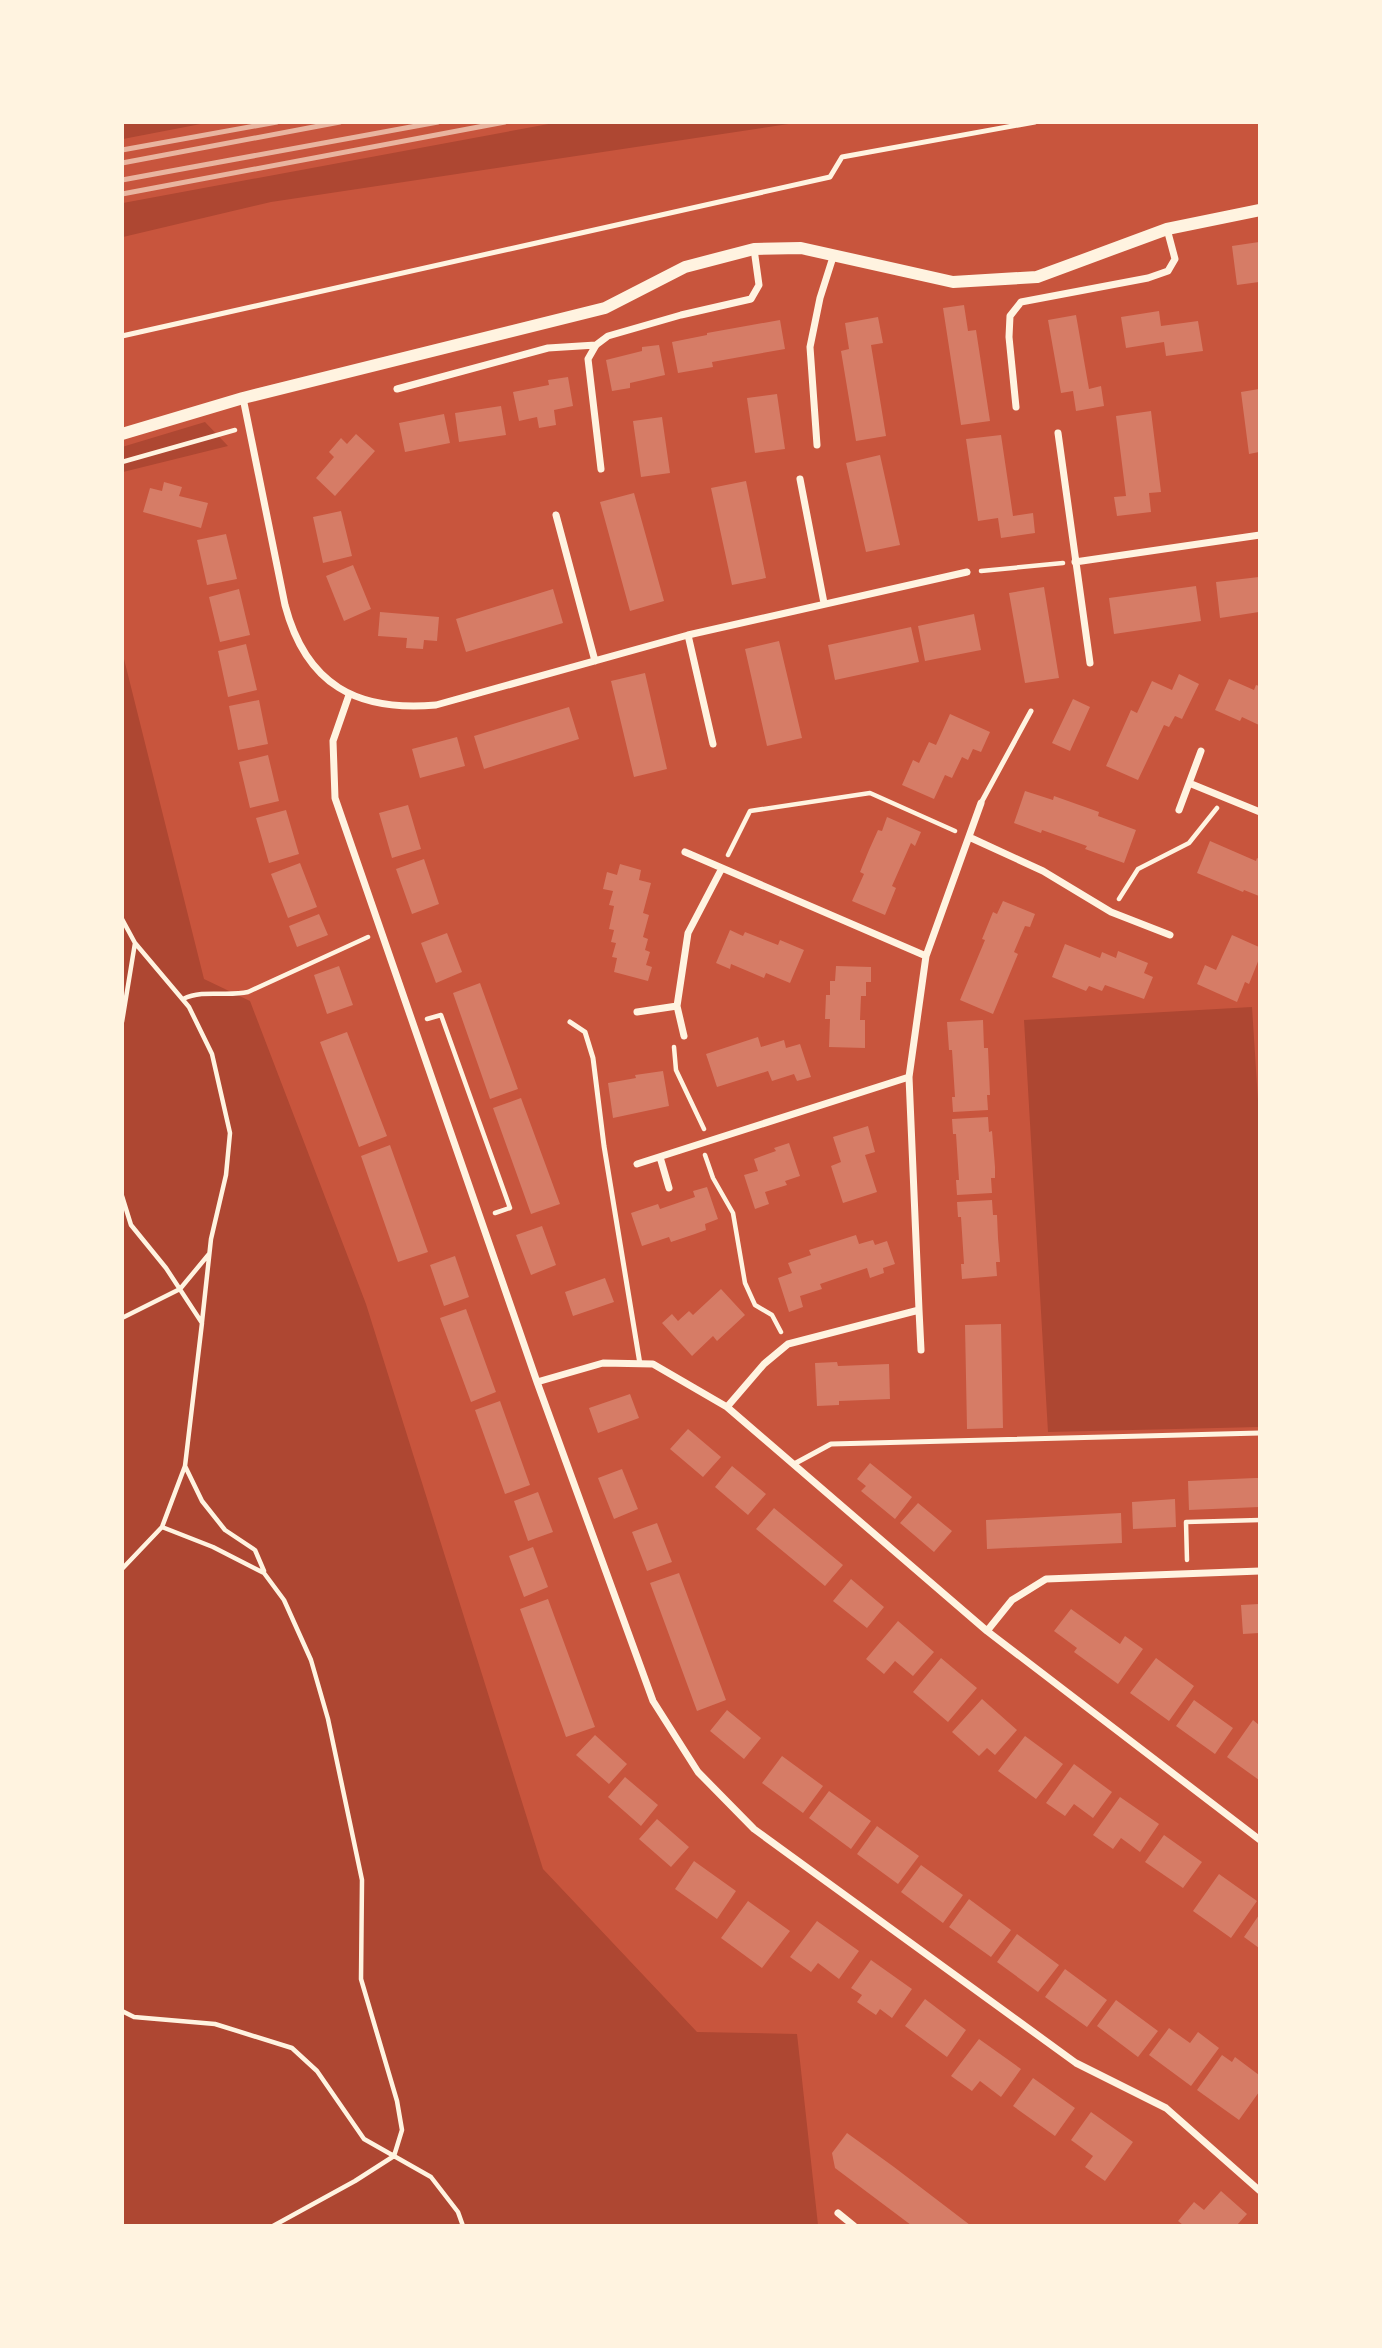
<svg xmlns="http://www.w3.org/2000/svg" width="1382" height="2348" viewBox="0 0 1382 2348" font-family="Rubik,sans-serif">
	<style>
		.green { fill: #ae4732 }
		.building { fill: #d67c66 }
		.lines { fill: none; stroke-linecap: round; stroke-linejoin: round }
		.path { stroke: #fff3e0; stroke-width: 4.5 }
		.service { stroke: #fff3e0; stroke-width: 5 }
		.minor { stroke: #fff3e0; stroke-width: 7 }
		.tertiary { stroke: #fff3e0; stroke-width: 12 }
		.rail { stroke: #e9b49f; stroke-width: 5 }
	</style>
	<rect width="100%" height="100%" fill="#c8553d"/>
	<path class="green" d="M123,122H206V123L123,139Z
		M554,123H795L271,202L123,237V203Z
		M205,422L228,446L123,472L122,447Z
		M122,651L204,979L250,1001L366,1304L543,1869L697,2032L797,2034L818,2225H123Z
		M1252,1007L1260,1132L1259,1427L1048,1432L1024,1020Z"/>
	<path class="building" d="M1259,242V282L1237,285L1232,246Z
		M964,305L968,331L976,330L990,421L961,425L943,308Z
		M1159,311L1161,326L1198,321L1203,351L1166,356L1164,342L1126,348L1121,317Z
		M1076,315L1089,389L1101,386L1104,406L1076,411L1073,391L1061,393L1048,320Z
		M878,317L883,343L871,345L886,436L856,441L841,351L849,349L845,323Z
		M780,320L785,349L712,362L713,367L678,373L672,342L707,335V333Z
		M659,345L665,375L630,383V388L612,391L606,360L642,351V347Z
		M568,377L573,406L554,410L556,425L539,428L537,417L519,421L513,392L549,385L548,380Z
		M1259,389V452L1249,454L1241,392Z
		M777,394L785,449L755,453L747,398Z
		M501,406L506,435L459,442L455,413Z
		M1151,411L1161,492L1149,493L1151,512L1117,516L1114,497L1126,496L1116,416Z
		M444,414L450,443L405,452L399,423Z
		M662,417L670,473L641,477L633,421Z
		M356,434L375,451L335,496L316,478L334,457L329,452L341,438L347,444Z
		M1001,435L1013,516L1033,513L1035,533L1001,538L998,518L978,521L966,439Z
		M880,455L900,545L866,552L846,463Z
		M746,481L766,578L732,585L711,488Z
		M164,482L182,487L179,496L208,503L201,528L143,512L150,488L162,491Z
		M634,493L664,601L630,611L600,502Z
		M341,511L352,556L323,563L313,517Z
		M226,534L237,579L207,585L197,540Z
		M353,565L371,609L344,621L326,576Z
		M1259,577V612L1220,618L1216,582Z
		M1196,586L1201,621L1114,634L1109,598Z
		M1044,587L1059,678L1025,683L1009,593Z
		M239,589L250,635L220,642L209,597Z
		M553,589L563,623L466,652L456,619Z
		M380,612L439,617L437,641L424,640L423,649L406,648L407,638L378,636Z
		M974,614L981,650L925,661L918,626Z
		M911,627L919,662L835,680L828,645Z
		M779,641L802,738L767,746L745,649Z
		M246,644L257,690L228,697L218,651Z
		M645,673L667,769L634,777L611,681Z
		M1179,674L1199,684L1182,719L1175,716L1169,727L1164,725L1138,780L1106,766L1131,710L1137,713L1152,681L1172,690Z
		M1229,679L1254,690L1256,685L1259,686V725L1242,717L1240,721L1215,710Z
		M1073,699L1090,707L1070,751L1052,743Z
		M259,700L268,744L238,750L229,706Z
		M569,707L579,739L484,769L474,736Z
		M950,714L990,732L981,752L973,749L968,760L962,757L952,778L945,775L934,799L902,785L913,760L919,763L929,742L936,745Z
		M457,737L465,766L420,778L412,749Z
		M268,755L279,801L250,808L239,762Z
		M1025,791L1053,800L1054,796L1099,812L1098,816L1136,830L1124,863L1085,849L1087,846L1042,830L1041,833L1014,823Z
		M408,805L421,849L392,858L379,813Z
		M286,810L299,854L269,863L256,818Z
		M887,817L921,832L915,846L911,843L892,886L896,888L885,915L852,901L864,874L860,872L869,850L878,830L882,831Z
		M1210,841L1256,861L1257,858L1259,859V896L1244,890L1243,892L1197,873Z
		M424,859L439,904L412,914L396,869Z
		M300,863L317,907L288,918L271,874Z
		M620,864L641,870L639,880L651,883L643,913L649,915L643,937L648,939L645,950L650,952L646,965L652,967L648,981L614,972L617,958L612,957L616,943L611,942L614,930L609,929L614,906L609,905L613,891L603,889L607,872L617,875Z
		M1003,901L1035,914L1030,927L1025,926L1014,952L1018,954L993,1014L960,1000L985,940L982,939L993,912L997,914Z
		M319,914L328,935L297,947L289,926Z
		M730,930L743,936L745,932L778,945L780,940L804,950L790,983L766,973L764,978L731,964L730,969L716,963Z
		M447,933L462,972L436,983L421,943Z
		M1232,935L1259,947V959L1249,984L1245,982L1237,1002L1197,984L1205,965L1216,970Z
		M1065,944L1100,958L1102,952L1116,958L1118,951L1148,963L1144,973L1153,977L1144,999L1105,985L1102,991L1089,986L1086,991L1052,977Z
		M339,966L353,1005L327,1014L314,975Z
		M836,966L871,967V982H866V996H861L860,1020H865V1048L829,1047L830,1019H825L826,995H830V981H835Z
		M480,983L518,1089L490,1099L453,993Z
		M983,1020L984,1048H988L990,1095H987L988,1110L953,1112L952,1097H955L952,1050H949L947,1022Z
		M347,1032L387,1136L359,1147L320,1042Z
		M758,1037L761,1047L784,1040L786,1048L800,1044L811,1077L797,1081L794,1074L772,1081L768,1071L717,1087L706,1054Z
		M663,1071L669,1106L613,1118L608,1083L636,1078L635,1075Z
		M521,1098L560,1204L531,1214L493,1108Z
		M988,1117L989,1132L992,1131L995,1167V1178H991L992,1193L957,1195L956,1180H959L956,1134H953L952,1119Z
		M868,1126L875,1152L865,1155L877,1192L843,1203L831,1166L841,1162L833,1137Z
		M789,1143L800,1176L785,1181L787,1185L765,1192L769,1204L755,1209L744,1175L758,1171L754,1159L776,1151L774,1148Z
		M390,1145L428,1252L398,1262L361,1156Z
		M707,1187L718,1219L705,1224L706,1230L695,1234L671,1242L669,1237L642,1246L631,1213L658,1204L660,1209L695,1197L693,1191Z
		M992,1200L993,1215H997L998,1238L1000,1262H996L997,1276L962,1279L961,1264H964L961,1217H958L957,1202Z
		M542,1226L556,1265L531,1275L516,1235Z
		M856,1235L859,1244L873,1240L875,1245L887,1241L895,1264L883,1268L884,1273L870,1278L867,1268L820,1284L822,1289L800,1296L803,1307L789,1312L778,1278L792,1273L788,1263L811,1255L809,1250Z
		M455,1256L469,1297L444,1306L430,1265Z
		M605,1278L614,1302L573,1316L565,1292Z
		M721,1289L745,1315L717,1341L713,1336L692,1356L662,1323L672,1314L678,1321L689,1311L693,1315Z
		M466,1309L496,1392L471,1402L440,1318Z
		M1001,1324L1003,1428L967,1429L965,1325Z
		M837,1362L838,1366L889,1364L890,1399L839,1401V1405L817,1406L815,1363Z
		M630,1394L639,1418L598,1433L589,1408Z
		M500,1401L530,1485L505,1494L475,1410Z
		M688,1429L721,1457L703,1477L670,1449Z
		M870,1463L912,1497L895,1519L861,1491L866,1486L857,1479Z
		M732,1466L766,1494L748,1515L715,1487Z
		M622,1469L638,1509L614,1519L598,1478Z
		M1255,1478H1259V1507L1189,1510L1188,1481Z
		M538,1492L553,1532L528,1541L514,1501Z
		M1175,1499L1176,1527L1133,1529L1132,1502Z
		M918,1503L952,1531L934,1552L900,1523Z
		M774,1508L843,1565L825,1586L756,1529Z
		M1121,1513L1122,1543L987,1549L986,1520Z
		M657,1523L672,1562L647,1571L632,1532Z
		M533,1547L548,1587L524,1597L509,1556Z
		M679,1573L726,1700L697,1711L650,1583Z
		M851,1579L884,1607L867,1628L833,1601Z
		M548,1599L595,1727L566,1737L520,1609Z
		M1259,1604V1633L1243,1634L1241,1605Z
		M1071,1609L1120,1644L1125,1636L1143,1649L1118,1684L1074,1652L1077,1648L1054,1631Z
		M898,1621L934,1652L913,1676L895,1661L884,1674L866,1659Z
		M941,1658L977,1688L948,1722L913,1692Z
		M1156,1658L1194,1686L1169,1721L1130,1693Z
		M982,1699L1017,1730L995,1755L987,1748L979,1756L952,1732Z
		M1194,1700L1233,1728L1215,1754L1176,1726Z
		M727,1710L761,1738L744,1759L710,1731Z
		M1253,1720L1259,1725V1780L1227,1757Z
		M595,1735L627,1764L609,1784L576,1755Z
		M1025,1736L1063,1764L1036,1799L998,1771Z
		M782,1756L823,1786L803,1813L762,1783Z
		M1074,1764L1112,1792L1093,1818L1074,1804L1065,1816L1046,1803Z
		M625,1777L658,1805L641,1826L608,1797Z
		M829,1791L871,1821L851,1849L809,1818Z
		M1120,1797L1159,1824L1140,1852L1121,1838L1113,1849L1093,1835Z
		M657,1819L689,1847L671,1867L639,1839Z
		M877,1826L919,1856L898,1884L857,1854Z
		M1164,1835L1202,1862L1183,1888L1145,1862Z
		M694,1861L736,1891L717,1919L675,1889Z
		M921,1865L963,1895L943,1923L901,1892Z
		M1219,1874L1257,1901L1231,1938L1193,1911Z
		M969,1899L1011,1930L991,1957L949,1927Z
		M748,1901L790,1931L762,1968L721,1938Z
		M1259,1915V1948L1244,1937Z
		M817,1921L859,1951L839,1979L818,1963L811,1972L790,1957Z
		M1017,1934L1059,1965L1038,1992L997,1962Z
		M871,1960L912,1989L892,2018L880,2009L876,2015L867,2009L857,2002L862,1995L851,1988Z
		M1065,1969L1107,2000L1087,2027L1045,1997Z
		M925,1999L966,2030L947,2057L905,2026Z
		M1116,2000L1158,2031L1138,2057L1097,2026Z
		M1169,2028L1190,2043L1198,2032L1219,2048L1191,2086L1149,2055Z
		M979,2039L1021,2069L1001,2097L980,2081L972,2091L951,2076Z
		M1222,2055L1232,2062L1235,2057L1259,2075V2092L1239,2120L1197,2090Z
		M1033,2078L1075,2108L1055,2136L1013,2106Z
		M1091,2112L1133,2142L1105,2181L1085,2167L1093,2156L1071,2140Z
		M847,2133L894,2167L970,2225H911L835,2168L832,2153Z
		M1221,2191L1247,2214L1237,2225H1183L1178,2221L1194,2202L1204,2210Z"/>
	<g class="lines">
		<path class="path" d="M122,462L235,430
			M981,571L1063,563
			M728,855L750,811L870,793L955,831
			M1119,899L1138,869L1189,843L1217,808
			M122,919L135,943L122,1022
			M135,943L189,1007L212,1054L230,1133L226,1175L211,1239L202,1322
			M183,999C204,989 226,997 248,992L368,937
			M427,1019L441,1015L510,1208L495,1213
			M674,1047L676,1070L704,1129
			M705,1155L713,1178L733,1213L745,1283L755,1305L772,1315L781,1332
			M122,1196L131,1225L166,1268L202,1323L185,1466L162,1527L122,1569
			M122,1318L180,1289L209,1254
			M185,1466L202,1501L225,1530L255,1550L264,1571
			M162,1527L213,1547L264,1573L284,1600L311,1660L328,1719L362,1880L361,1979L397,2101L402,2130L394,2156L355,2181L273,2226
			M1187,1560L1186,1522L1260,1520
			M122,2011L134,2017L215,2024L292,2048L317,2071L364,2139L431,2177L458,2212L463,2226"/>
		<path class="service" d="M122,336L830,177L842,157L1035,122
			M981,803L1031,711
			M570,1022L585,1032L593,1058L604,1146L640,1364
			M794,1464L831,1444L1260,1433"/>
		<path class="minor" d="M397,389L548,348L596,345
			M243,398L285,605C306,685 357,712 436,705L688,635L967,572
			M1016,407L1009,337L1010,316L1021,302L1148,278L1168,271L1175,259L1167,229
			M1058,433L1090,663
			M817,445L810,347L820,298L834,254
			M601,469L588,359L596,345L608,336L681,315L751,299L759,285L754,249
			M800,479L824,603
			M556,515L595,661
			M1075,562L1260,535
			M688,635L713,744
			M349,695L333,741L335,798L537,1382L653,1701L698,1772L754,1829L1076,2063L1166,2108L1260,2191
			M1189,783L1260,812
			M1179,810L1201,751
			M969,837L1043,871L1111,912L1170,935
			M685,852L926,956
			M637,1012L677,1006
			M684,1036L677,1006L688,933L722,868
			M660,1157L669,1188
			M637,1164L909,1077
			M919,1310L921,1350
			M537,1382L603,1363L653,1364L727,1407L987,1631L1260,1840
			M727,1407L764,1364L788,1344L919,1310L909,1077L926,956L981,803
			M987,1631L1012,1600L1046,1579L1260,1571
			M838,2213L854,2226"/>
		<path class="tertiary" d="M122,434L243,398L605,308L685,267L754,249L801,248L953,282L1037,277L1167,229L1260,210"/>
		<path class="rail" d="M122,150L277,122
			M122,163L340,122
			M122,180L438,122
			M122,194L505,122"/>
	</g>
	<rect width="1382" height="2348" fill="none" stroke="#fff3e0" stroke-width="248"/>
</svg>
